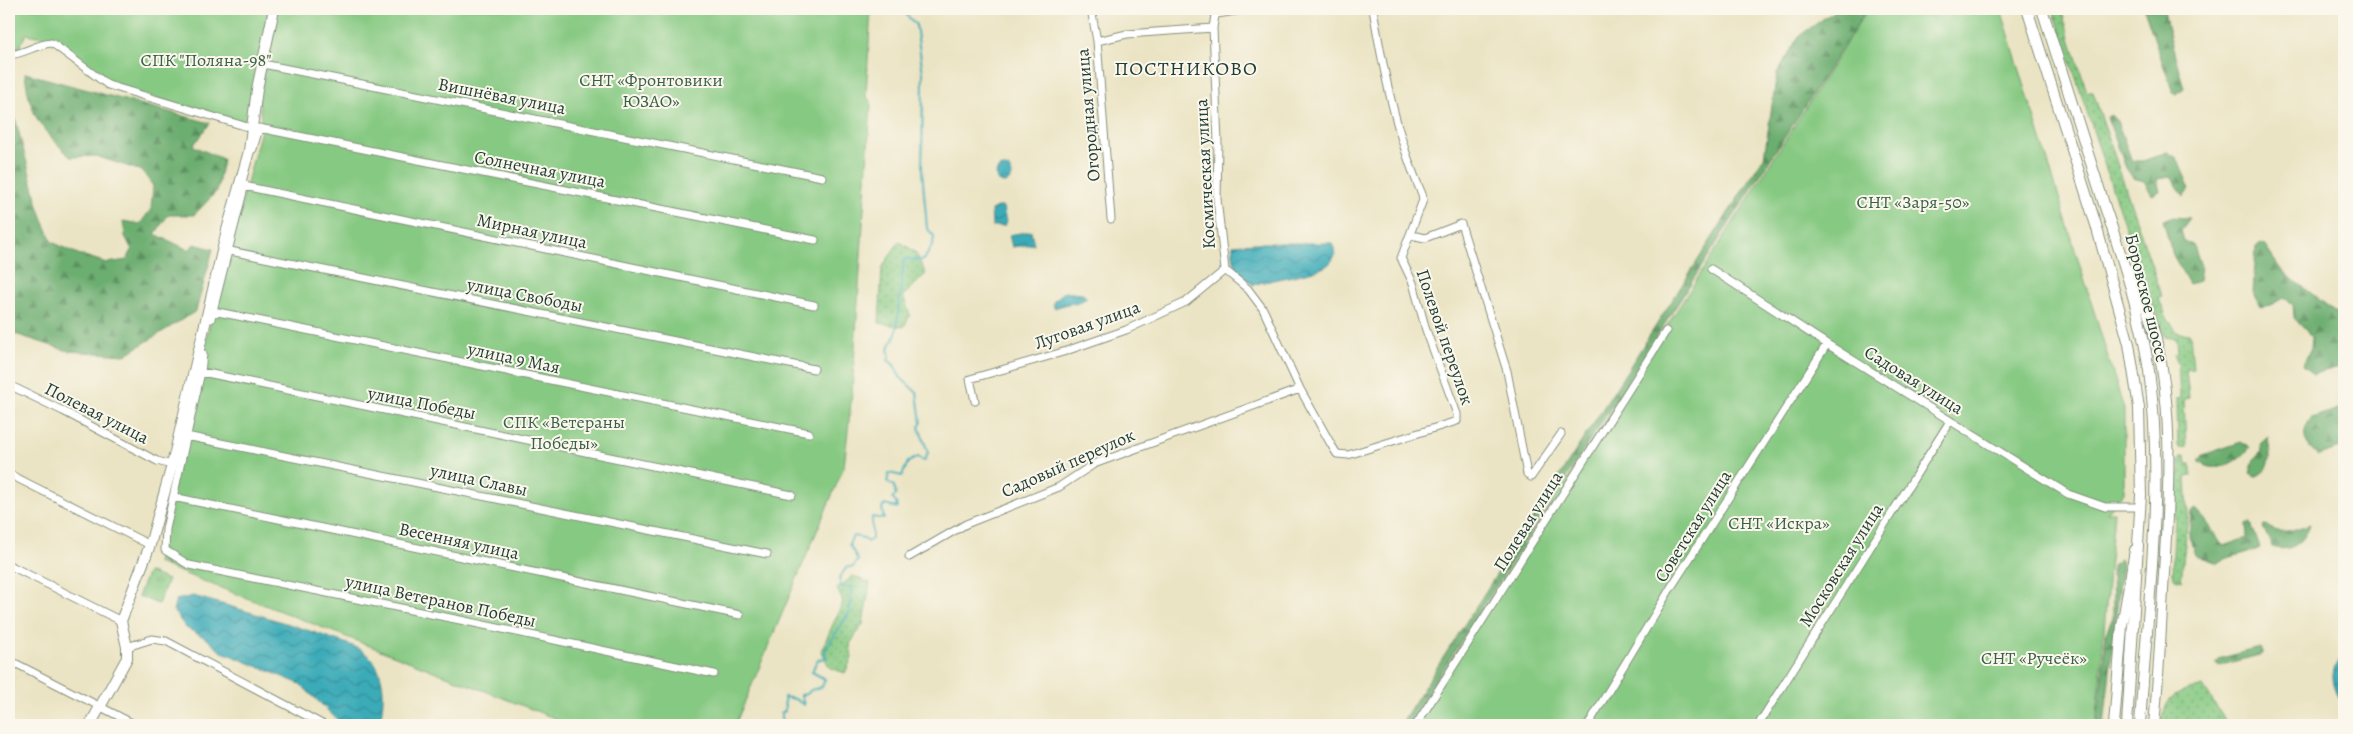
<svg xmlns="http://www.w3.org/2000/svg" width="2353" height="734" viewBox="0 0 2353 734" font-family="Alegreya,serif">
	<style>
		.grass { fill: url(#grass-dots); stroke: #52835b }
		.forest { fill: url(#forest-firs); stroke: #467552 }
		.park { fill: url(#park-tufts); stroke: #52835b }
		.garden { fill: #86c982; stroke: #52835b }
		.water { fill: url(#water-waves); stroke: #2d7476 }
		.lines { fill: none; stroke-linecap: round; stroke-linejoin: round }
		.stream { stroke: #3babb8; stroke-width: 2 }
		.street-casing { stroke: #85907c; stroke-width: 9 }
		.secondary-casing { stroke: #85907c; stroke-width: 12 }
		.primary-casing { stroke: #85907c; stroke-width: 12 }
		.street { stroke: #fff; stroke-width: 7 }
		.secondary { stroke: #fff; stroke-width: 10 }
		.primary { stroke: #fff; stroke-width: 10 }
		.labels { text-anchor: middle; stroke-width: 4; stroke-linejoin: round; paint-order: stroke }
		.park-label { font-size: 18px; fill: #396048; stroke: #fbf7ec }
		.street-label { font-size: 18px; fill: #1f3d34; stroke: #fbf7ec }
		.quarter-label { font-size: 20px; letter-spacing: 1px; fill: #1f3d34; stroke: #fbf7ec }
	</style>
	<defs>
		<pattern id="grass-dots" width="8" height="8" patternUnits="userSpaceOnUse" patternTransform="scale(1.25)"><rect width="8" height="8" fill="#86c982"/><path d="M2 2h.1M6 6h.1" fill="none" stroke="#6da46b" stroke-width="1.8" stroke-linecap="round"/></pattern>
		<pattern id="forest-firs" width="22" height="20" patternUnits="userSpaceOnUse" patternTransform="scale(1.25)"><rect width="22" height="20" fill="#6cad70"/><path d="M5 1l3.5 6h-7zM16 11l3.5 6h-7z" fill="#588e5d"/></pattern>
		<pattern id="park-tufts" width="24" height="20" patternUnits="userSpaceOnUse" patternTransform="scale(1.25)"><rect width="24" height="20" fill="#86c982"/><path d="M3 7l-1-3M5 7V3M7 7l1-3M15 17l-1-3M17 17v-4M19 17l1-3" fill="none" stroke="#6da46b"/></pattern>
		<pattern id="water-waves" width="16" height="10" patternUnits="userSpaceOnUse" patternTransform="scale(1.25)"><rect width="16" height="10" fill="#3babb8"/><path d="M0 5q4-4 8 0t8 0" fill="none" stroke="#318c96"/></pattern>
	</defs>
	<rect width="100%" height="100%" fill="#fbf7ec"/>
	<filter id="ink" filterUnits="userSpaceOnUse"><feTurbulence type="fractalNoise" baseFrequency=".02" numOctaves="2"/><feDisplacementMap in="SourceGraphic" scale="10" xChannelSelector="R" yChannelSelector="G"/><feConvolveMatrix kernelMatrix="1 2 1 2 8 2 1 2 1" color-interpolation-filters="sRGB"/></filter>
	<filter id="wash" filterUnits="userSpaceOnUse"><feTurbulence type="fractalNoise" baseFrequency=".0096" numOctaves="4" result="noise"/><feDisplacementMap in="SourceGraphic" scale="20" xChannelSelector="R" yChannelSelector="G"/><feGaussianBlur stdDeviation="1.12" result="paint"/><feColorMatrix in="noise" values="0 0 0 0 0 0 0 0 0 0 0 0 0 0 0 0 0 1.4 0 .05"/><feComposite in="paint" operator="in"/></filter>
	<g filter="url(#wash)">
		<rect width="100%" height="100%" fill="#ebe4c4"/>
		<path class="grass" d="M2053,9H2061L2087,92H2093L2162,296L2159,299L2167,318L2178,333L2190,334L2193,369L2186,370L2189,398L2184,399L2186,447L2179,448L2178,445L2177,399L2180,398L2178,364L2174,355L2178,353L2177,339L2165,337L2134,254Z
			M899,241L915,252L926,274L903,296L910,315L904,327L879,323L882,268Z
			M2183,456L2186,457L2187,464H2191V476L2186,477L2188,515L2181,581L2175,579L2172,574L2177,475H2180L2179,460Z
			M853,576L870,583L863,624L850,644L852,658L845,673L830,668L821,651L843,602L837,589Z
			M2203,686L2228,725H2162C2165,694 2176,694 2203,686Z"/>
		<path class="forest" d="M1837,9H1867L1407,725H1400L1764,157L1777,73L1799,36Z
			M2144,9H2164L2167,26L2184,88L2177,94L2173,93Z
			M25,73L210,123L193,146L223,159L217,191L194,215H168L155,234L189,250L194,244L213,249L196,311L125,355L68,351L9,332V109L13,110L39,209L52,242L78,254L107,263L127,260L132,250L125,236L123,221L140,224L151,209L153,186L142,171L96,156L70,157C40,126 30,118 25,73Z
			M2111,115L2117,121L2132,161H2143L2167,152L2177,158L2190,189L2184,196L2171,177L2157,179L2160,191L2152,195L2144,181L2133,178L2126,168L2107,117Z
			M2171,217L2190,218L2181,230L2184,241L2194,246L2201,266L2199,281L2189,284L2173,255L2163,220Z
			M2259,244L2264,245L2282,271L2341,316L2344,323V366L2313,374L2302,366L2311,349L2312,337L2294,318L2293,305L2285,297L2271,305L2260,307L2253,293L2256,247Z
			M2344,407V447L2318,455C2304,443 2300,435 2311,418Z
			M2268,437C2270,455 2275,468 2255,477L2250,474L2254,459L2261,452L2260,444Z
			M2241,442L2250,447C2241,462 2214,476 2199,461L2203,455Z
			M2196,509L2208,522L2217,539L2224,546L2247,538L2246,524L2251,523L2260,548C2246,555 2232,554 2218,563L2195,555C2189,540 2189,528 2191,512Z
			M2310,524C2305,542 2291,553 2272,547L2263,527L2266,525C2279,537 2295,529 2310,524Z
			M2120,559L2122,564L2104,725H2097L2106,633L2113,617L2112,565Z
			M2260,648L2263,654L2218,666L2216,663L2221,658Z"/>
		<path class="park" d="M148,572L168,580L158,604L138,596Z"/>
		<path class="garden" d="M9,9H269L250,118L240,123L115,86L89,71L53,39L26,34L19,48L9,50Z
			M276,9H871L866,95L871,103L852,393L844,467L735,725H572L157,563L192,392L262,126L258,94Z
			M1868,9H2001L2124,409V492L2107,512H2114L2096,725H1409L1717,248Z"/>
		<path class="water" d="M996 175a8 8 0 1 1 16 0a8 8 0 1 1-16 0Z
			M997,207H1003L1006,222L1004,226H992L991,210Z
			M1031,231L1034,244L1012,247L1009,235Z
			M1253,243H1332L1336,254C1334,257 1332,261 1329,264C1317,274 1270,279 1253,285C1237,272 1232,266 1233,245Z
			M1064,292L1083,294L1087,298L1075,304L1071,303L1054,308L1053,302Z
			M193,596C237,608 281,621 325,636C337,641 356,645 367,654C387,671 385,702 379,725H343L300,684L220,651L206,638L186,628L173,610L176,600Z
			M2340,659H2344V704C2333,691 2328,671 2340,659Z"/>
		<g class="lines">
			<path class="stream" d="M786,725L781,719V713L785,711L784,697L795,699L804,705L801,695L807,694L811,690L822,687L825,679L812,672L817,660L826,658L825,650L849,613L853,587H841L839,578L847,567H853L858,560L849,544L853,536L864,538L867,542L872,539V517L884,519L882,508L884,505L897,508L896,503L892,498L896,495L894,486L887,482L889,473L902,476L908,462L918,457L924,461L928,453L919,427L921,423L917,393L900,377L894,365L888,360L890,355L888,350L896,333L904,259L924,260L933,244L934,236L927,228L922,170L923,73L916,25L901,9"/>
		</g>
	</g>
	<g filter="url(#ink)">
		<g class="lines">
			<defs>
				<path id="street" d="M1091,9L1097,41L1111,219
					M1216,9L1213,28L1218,142L1217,199L1225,270L1248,289L1263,309L1300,389L1332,446L1337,454L1348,455L1457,421V414L1426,330L1413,283L1401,258L1423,200L1422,194C1397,139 1383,69 1373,9
					M1217,14L1248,9
					M1097,41L1127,34L1213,28
					M9,55C24,54 36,44 52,43L108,85L251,128
					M263,64L822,177
					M253,149L259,128L815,240
					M244,186L814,305
					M1411,235L1425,238L1461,224L1507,371L1527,474L1531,477L1561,434
					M230,251L814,369
					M1711,269L1827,344L2068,494L2105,507H2141
					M213,311L809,433
					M211,319L245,184
					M203,354L201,372L166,529L165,550L189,565L460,620L714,674
					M197,371L792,495
					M9,385L63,411L157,461L172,465
					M975,401L970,379L1063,352L1126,330L1186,302L1225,270
					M186,436L767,554
					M9,474L150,545
					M173,497L740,615
					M909,557L966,524L1059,487L1094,464L1300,389
					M9,565L121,621
					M127,647L152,639L166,641L324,725
					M9,660L136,725
					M1416,725L1666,331
					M1588,725L1670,589L1827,344
					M1758,725L1950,421"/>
				<path id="secondary" d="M2127,269C2180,351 2169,480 2164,573C2161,624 2159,675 2154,725
					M90,725L127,658V647L121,621L150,545L172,465L227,230L249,151L257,89L274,9
					M2114,725L2122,626L2135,550"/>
				<path id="primary" d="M2027,9L2096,225L2129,344L2139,408L2141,495L2127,725
					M2042,9C2063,75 2084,141 2105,207C2123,260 2141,315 2149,371C2165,488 2147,608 2140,725"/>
			</defs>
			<use href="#street" class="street-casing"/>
			<use href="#secondary" class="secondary-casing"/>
			<use href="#primary" class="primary-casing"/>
			<use href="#street" class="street"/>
			<use href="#secondary" class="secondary"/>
			<use href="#primary" class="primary"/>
		</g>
	</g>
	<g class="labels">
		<g class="park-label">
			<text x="206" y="66">СПК "Поляна-98"</text>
			<text x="651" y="86">СНТ «Фронтовики<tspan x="651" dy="21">ЮЗАО»</tspan></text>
			<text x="1913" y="208">СНТ «Заря-50»</text>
			<text x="564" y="428">СПК «Ветераны<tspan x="564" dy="21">Победы»</tspan></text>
			<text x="1779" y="529">СНТ «Искра»</text>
			<text x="2034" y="664">СНТ «Ручеёк»</text>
		</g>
		<g class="street-label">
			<text transform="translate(502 96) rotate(11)" y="6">Вишнёвая улица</text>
			<text transform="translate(1088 115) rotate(-95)" y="6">Огородная улица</text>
			<text transform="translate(540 169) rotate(11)" y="6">Солнечная улица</text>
			<text transform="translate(1205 174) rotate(-93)" y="6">Космическая улица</text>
			<text transform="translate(532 231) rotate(12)" y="6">Мирная улица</text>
			<text transform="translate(525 295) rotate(11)" y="6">улица Свободы</text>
			<text transform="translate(2147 298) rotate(76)" y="6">Боровское шоссе</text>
			<text transform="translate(1087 325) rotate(-20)" y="6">Луговая улица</text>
			<text transform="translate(1445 337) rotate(71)" y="6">Полевой переулок</text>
			<text transform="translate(514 358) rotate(12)" y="6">улица 9 Мая</text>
			<text transform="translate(1914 380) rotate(32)" y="6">Садовая улица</text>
			<text transform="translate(422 403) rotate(11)" y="6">улица Победы</text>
			<text transform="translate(97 413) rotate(27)" y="6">Полевая улица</text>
			<text transform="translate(1068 463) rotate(-24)" y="6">Садовый переулок</text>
			<text transform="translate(479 480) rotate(12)" y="6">улица Славы</text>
			<text transform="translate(1528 521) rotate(-58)" y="6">Полевая улица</text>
			<text transform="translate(1693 526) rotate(-58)" y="6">Советская улица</text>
			<text transform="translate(459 541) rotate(12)" y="6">Весенняя улица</text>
			<text transform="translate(1841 565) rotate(-58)" y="6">Московская улица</text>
			<text transform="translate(441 601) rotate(12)" y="6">улица Ветеранов Победы</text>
		</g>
		<g class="quarter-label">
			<text x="1186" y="75">ПОСТНИКОВО</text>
		</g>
	</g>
	<rect width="2353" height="734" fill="none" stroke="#fbf7ec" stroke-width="30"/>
</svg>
